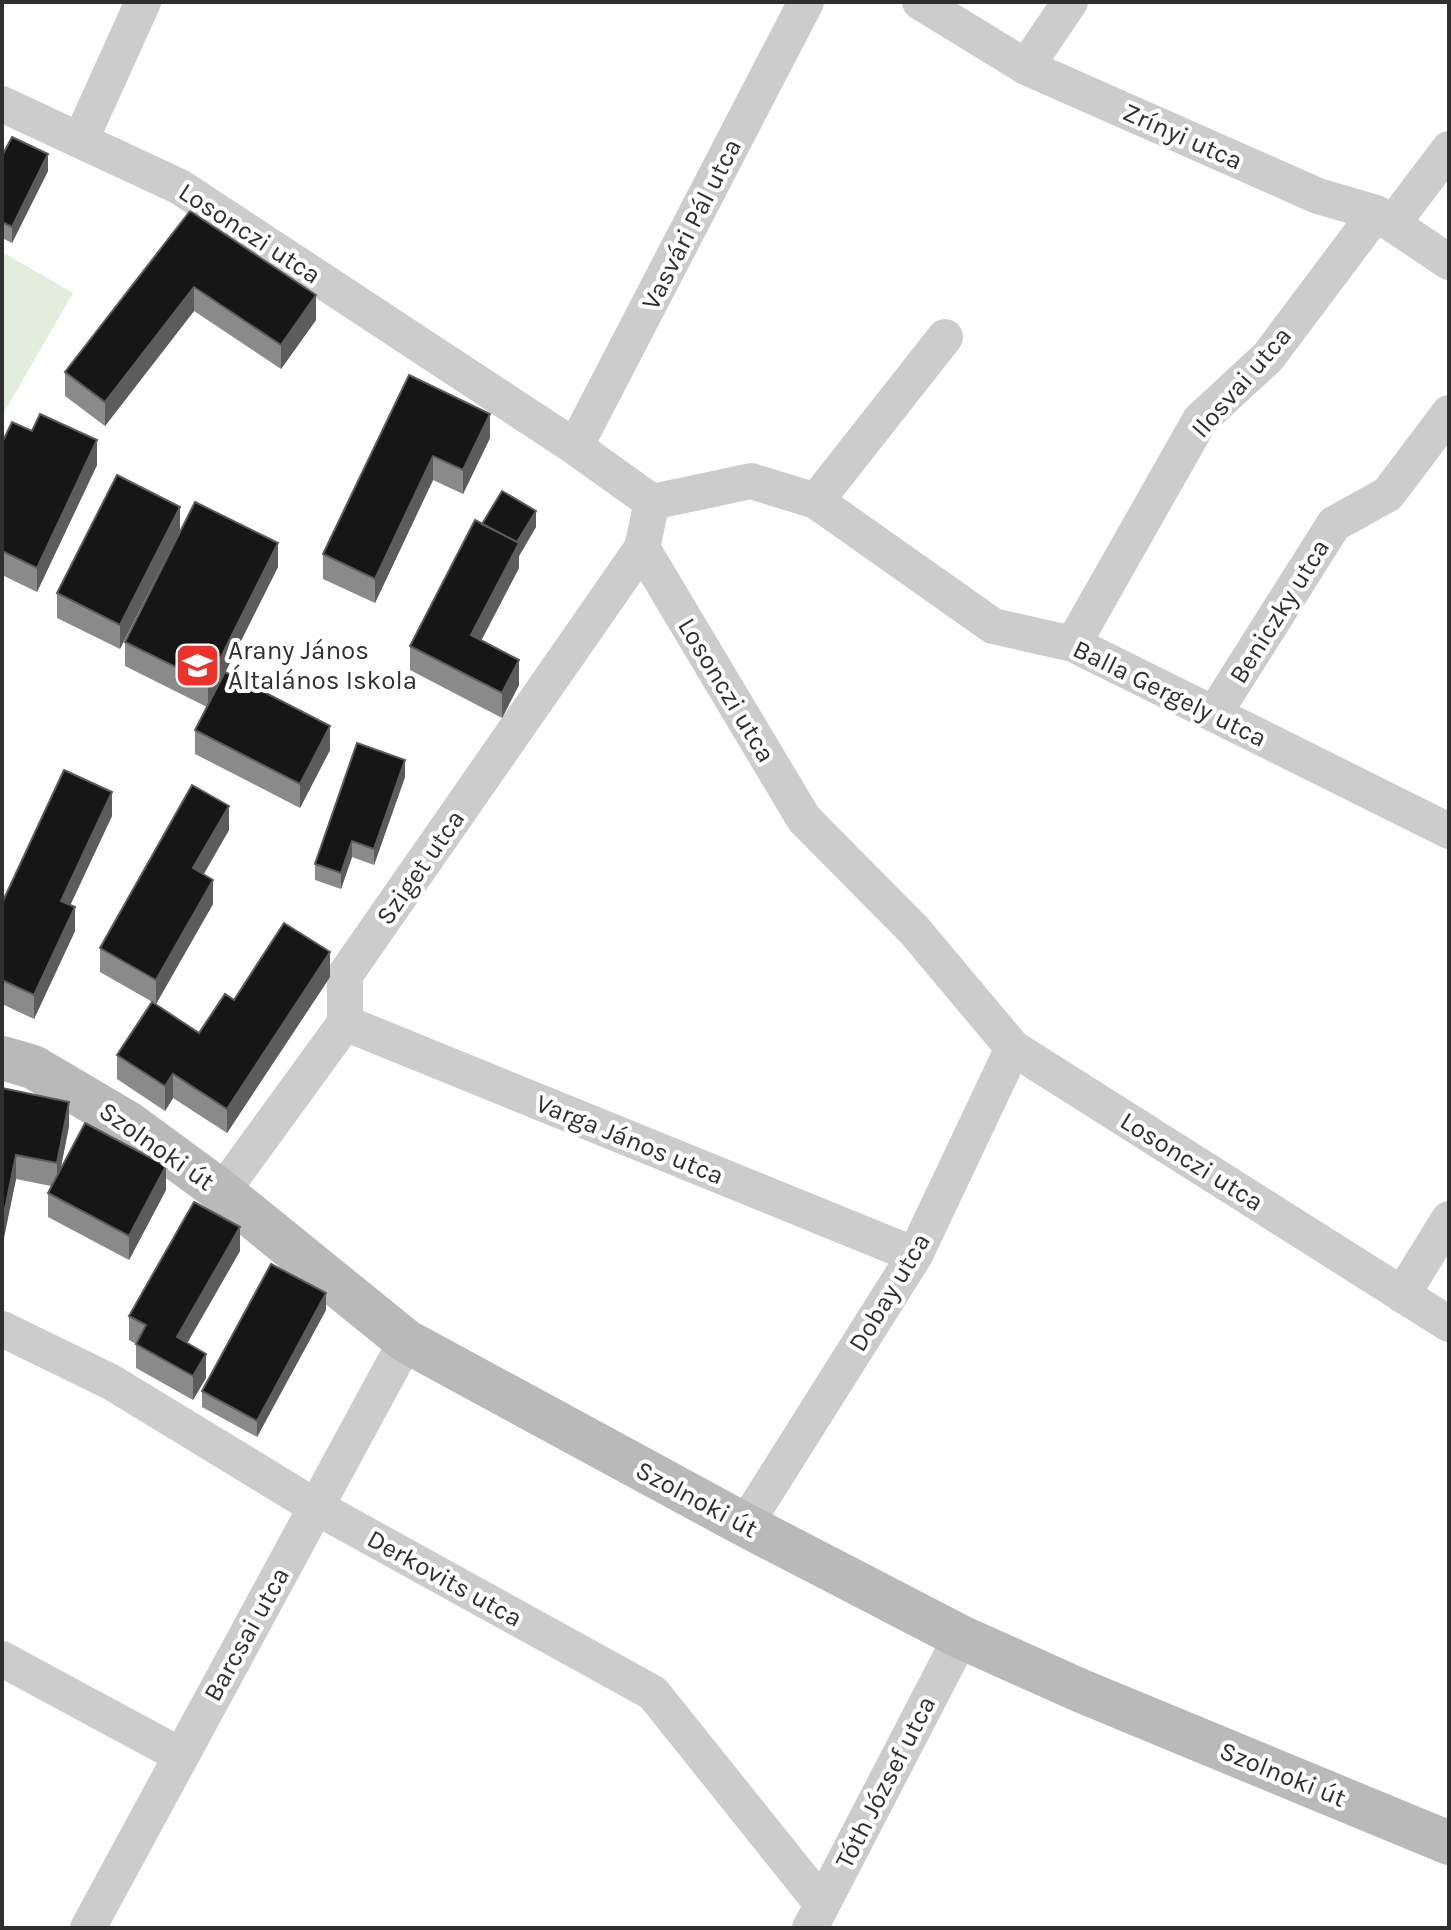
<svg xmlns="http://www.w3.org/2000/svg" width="1451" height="1930" viewBox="0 0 1451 1930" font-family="Karla,sans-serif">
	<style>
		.green { fill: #e3eddc }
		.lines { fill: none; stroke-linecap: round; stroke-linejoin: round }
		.street { stroke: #ccc; stroke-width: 36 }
		.secondary { stroke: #b9b9b9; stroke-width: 44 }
		.wall { fill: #8a8a8a }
		.shaded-wall { fill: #5c5c5c }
		.building { fill: #161616; stroke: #5c5c5c; stroke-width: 2 }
		.labels { text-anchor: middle; stroke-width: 8; stroke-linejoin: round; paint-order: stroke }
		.street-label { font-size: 26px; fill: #2f2f2f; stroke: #fff }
		.poi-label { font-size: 26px; fill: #2f2f2f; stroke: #fff; text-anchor: start }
	</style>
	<rect width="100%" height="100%" fill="#fff"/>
	<path class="green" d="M2,252L73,293L2,416Z"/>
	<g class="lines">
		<path class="street" d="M920,2L1026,67L1318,196L1376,213L1449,262
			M1026,67L1070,2
			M2,104L180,187L575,447L652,502L642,548L804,819L914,930L1013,1048L1449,1324
			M81,139L143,2
			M1393,223L1449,149
			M575,447L806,2
			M816,501L945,337
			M652,502L751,481L816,501L993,626L1073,644L1449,831
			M1073,644L1200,420L1268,357L1376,213
			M1214,714L1334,524L1388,494L1449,413
			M345,1023L915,1255
			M222,1192L345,1023V975L642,548
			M1402,1295L1449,1219
			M2,1329L111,1382L316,1507L653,1693L822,1904
			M745,1525L915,1255L1013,1048
			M2,1659L180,1755
			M88,1928L406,1341
			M810,1928L961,1637"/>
		<path class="secondary" d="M2,1058L33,1067L128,1123L222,1192L406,1341L745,1525L961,1637L1079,1690L1449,1843"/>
	</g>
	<path class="wall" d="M2,156L48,171L12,243L2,238Z
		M190,211L316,320L281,369L194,311L105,426L65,396V372Z
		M409,375L490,438L463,494L433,480L375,603L323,579V554Z
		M2,443L97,465L37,592L2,575Z
		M180,507L120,649L57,618V593Z
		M482,524L536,527L519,556V568L481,641L519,685L502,718L410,670V646Z
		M278,567L225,672L330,750L300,808L195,754V730L207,707L125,666V642Z
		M405,777L374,865L352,857L341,889L315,880V864Z
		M112,816L70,905L75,931L34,1019L2,1004V903Z
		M229,830L204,874L213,904L156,1004L100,972V948Z
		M330,977L227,1133L173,1098L165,1111L117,1079V1055L199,1033L234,1000Z
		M2,1088L69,1126L61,1167L166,1190L129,1260L48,1217V1193L51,1186L16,1179L2,1243Z
		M240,1251L187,1343L206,1378L193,1400L136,1368V1344L129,1340V1316Z
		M326,1310L257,1437L202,1407V1391Z"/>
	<path class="shaded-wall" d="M48,154V171L12,243V227Z
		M194,287V311L105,426V402Z
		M316,295V320L281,369V345Z
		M490,414V438L463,494V470Z
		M97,440V465L37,592V568Z
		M433,456V480L375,603V579Z
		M180,507V531L120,649V625Z
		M536,511V527L519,556V568L471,660V635L516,544Z
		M278,543V567L208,707V683Z
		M519,660V685L502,718V693Z
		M330,726V750L300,808V784Z
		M405,760V777L374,865V849Z
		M112,792V816L61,925V901Z
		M229,806V830L193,892V868Z
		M352,841V857L341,889V873Z
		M213,880V904L156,1004V980Z
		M75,907V931L34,1019V995Z
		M330,952V977L227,1133V1109Z
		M173,1074V1098L165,1111V1086Z
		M69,1102V1126L57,1187V1163Z
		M16,1155V1179L3,1243V1219Z
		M166,1166V1190L129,1260V1236Z
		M240,1227V1251L177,1361V1337Z
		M326,1293V1310L257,1437V1421Z
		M206,1354V1378L193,1400V1376Z"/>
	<path class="building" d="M12,137L48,154L12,227L2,222V156Z
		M190,211L316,295L281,345L194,287L105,402L65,372Z
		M409,375L490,414L463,470L433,456L375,579L323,554Z
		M40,414L97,440L37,568L2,551V443L12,422L32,431Z
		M117,475L180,507L120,625L57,593Z
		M502,491L536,511L517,542L482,524Z
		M195,502L278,543L208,683L125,642Z
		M475,520L519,543L471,635L519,660L502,693L410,646Z
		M225,672L330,726L300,784L195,730Z
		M357,743L405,760L374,849L352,841L341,873L315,864Z
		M64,770L112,792L61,901L75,907L34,995L2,980V903Z
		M192,785L229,806L193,868L213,880L156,980L100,948Z
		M284,923L330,952L227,1109L173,1074L165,1086L117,1055L152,1002L199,1033L225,994L234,1000Z
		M2,1088L69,1102L57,1163L16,1155L3,1219Z
		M85,1123L166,1166L129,1236L48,1193Z
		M194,1202L240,1227L177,1337L206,1354L193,1376L136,1344L146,1325L129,1316Z
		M271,1264L326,1293L257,1421L202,1391Z"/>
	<defs>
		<symbol id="school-square" viewBox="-11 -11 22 22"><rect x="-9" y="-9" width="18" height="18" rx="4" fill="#ec322b" stroke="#fff"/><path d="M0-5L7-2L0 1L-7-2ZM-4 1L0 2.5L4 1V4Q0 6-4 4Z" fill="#fff"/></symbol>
	</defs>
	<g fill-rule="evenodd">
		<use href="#school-square" x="172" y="640" width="51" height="51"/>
	</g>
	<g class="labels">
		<g class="street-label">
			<text transform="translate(1183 136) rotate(24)" y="9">Zrínyi utca</text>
			<text transform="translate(691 224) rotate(-63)" y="9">Vasvári Pál utca</text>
			<text transform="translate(250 233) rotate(33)" y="9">Losonczi utca</text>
			<text transform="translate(1241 382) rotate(-49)" y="9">Ilosvai utca</text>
			<text transform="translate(1279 611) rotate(-58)" y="9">Beniczky utca</text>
			<text transform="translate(727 690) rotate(59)" y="9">Losonczi utca</text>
			<text transform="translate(1170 693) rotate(26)" y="9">Balla Gergely utca</text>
			<text transform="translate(420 867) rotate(-55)" y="9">Sziget utca</text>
			<text transform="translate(630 1139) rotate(22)" y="9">Varga János utca</text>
			<text transform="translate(157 1146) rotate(35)" y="9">Szolnoki út</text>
			<text transform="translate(1192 1161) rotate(32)" y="9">Losonczi utca</text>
			<text transform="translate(889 1292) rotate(-59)" y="9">Dobay utca</text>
			<text transform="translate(697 1499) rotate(28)" y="9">Szolnoki út</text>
			<text transform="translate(445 1578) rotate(29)" y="9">Derkovits utca</text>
			<text transform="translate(246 1634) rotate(-61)" y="9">Barcsai utca</text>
			<text transform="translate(1283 1774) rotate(22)" y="9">Szolnoki út</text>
			<text transform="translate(885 1782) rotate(-63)" y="9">Tóth József utca</text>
		</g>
		<g class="poi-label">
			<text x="228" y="659">Arany János<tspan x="228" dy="30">Általános Iskola</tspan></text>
		</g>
	</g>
	<rect width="1451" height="1930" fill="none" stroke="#2f2f2f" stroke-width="8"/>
</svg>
